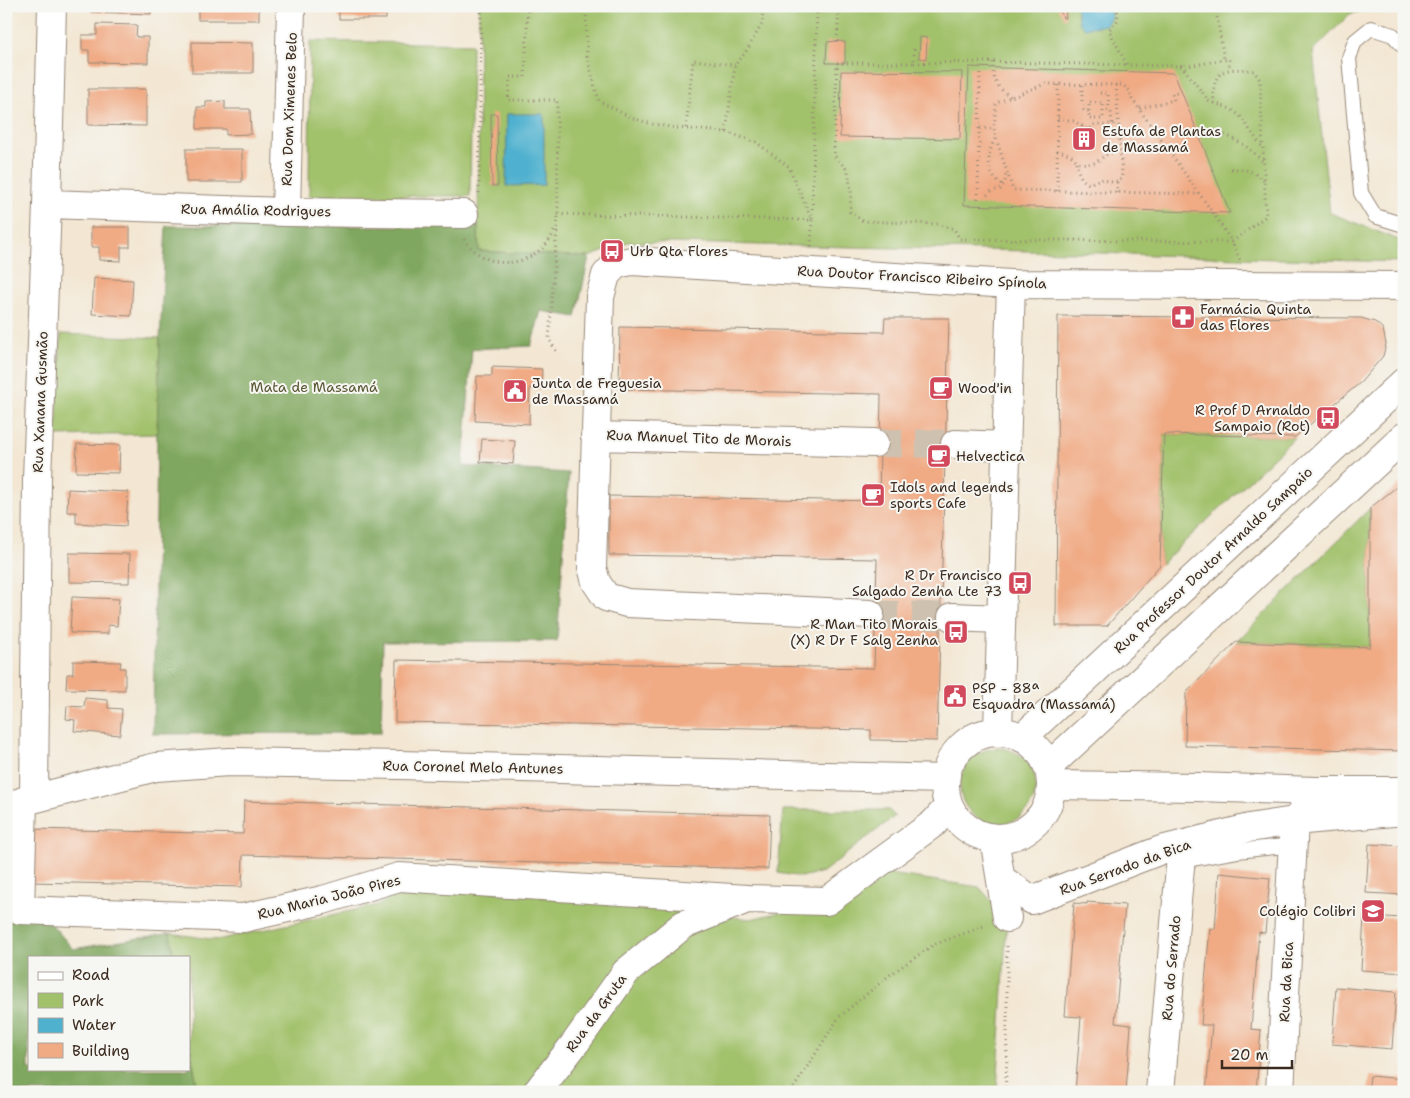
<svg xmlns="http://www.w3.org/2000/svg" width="1410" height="1098" viewBox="0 0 1410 1098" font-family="'Shantell Sans',sans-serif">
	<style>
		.green { fill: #a1c16a; stroke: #6e7644 }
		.forest { fill: #80a75e; stroke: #5e683e }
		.water { fill: #50b1cf; stroke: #466e76 }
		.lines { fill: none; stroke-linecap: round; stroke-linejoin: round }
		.stream { stroke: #50b1cf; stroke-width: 7 }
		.building { fill: #f0aa84 }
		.street-tunnel { stroke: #cec1af; stroke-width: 28; stroke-dasharray: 28 14; stroke-linecap: butt }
		.lane-casing { stroke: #978878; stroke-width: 16 }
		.street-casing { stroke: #978878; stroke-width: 30 }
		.path { stroke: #978878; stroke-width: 3; stroke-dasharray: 1 4; stroke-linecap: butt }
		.lane { stroke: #fff; stroke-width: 14 }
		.street { stroke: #fff; stroke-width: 28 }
		.labels { text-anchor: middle; stroke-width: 4; stroke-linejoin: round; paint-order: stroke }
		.street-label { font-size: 14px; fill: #3b2a1e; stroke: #f6f6f2 }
		.poi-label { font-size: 14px; fill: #3b2a1e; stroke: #f6f6f2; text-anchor: start }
		.park-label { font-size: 14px; fill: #5a5735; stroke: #f6f6f2 }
	</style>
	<rect width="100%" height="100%" fill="#f6f6f2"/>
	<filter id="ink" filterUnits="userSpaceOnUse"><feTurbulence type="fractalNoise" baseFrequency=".02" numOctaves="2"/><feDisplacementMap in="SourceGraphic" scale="10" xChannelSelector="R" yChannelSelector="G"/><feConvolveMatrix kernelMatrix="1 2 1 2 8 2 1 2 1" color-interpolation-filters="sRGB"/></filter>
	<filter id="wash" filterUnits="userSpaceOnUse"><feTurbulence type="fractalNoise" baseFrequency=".0096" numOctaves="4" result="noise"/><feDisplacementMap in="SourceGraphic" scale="20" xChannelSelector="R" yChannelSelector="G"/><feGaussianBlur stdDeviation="1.12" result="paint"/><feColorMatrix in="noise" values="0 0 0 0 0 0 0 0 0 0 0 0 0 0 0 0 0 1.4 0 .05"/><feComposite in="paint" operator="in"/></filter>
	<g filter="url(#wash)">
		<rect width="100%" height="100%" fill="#f3e7d3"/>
		<path class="green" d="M479,6H1370V9L1350,14L1313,51L1330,213L1404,242V262L1239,258L1072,252L628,242L589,257L478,251Z
			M310,41L472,44L470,196H309Z
			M61,334L160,338L157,434L56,436Z
			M1164,434L1295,437L1160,565Z
			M1370,508V647L1236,642Z
			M960 786a38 38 0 1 1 76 0a38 38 0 1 1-76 0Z
			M783,810H889L895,816L823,872L801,877L778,873Z
			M876,872L979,887L1007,918L997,1092H198L189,1040V957H174L170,933L217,940L378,905L418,884L751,919L827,901Z"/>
		<path class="forest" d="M166,226H478L479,251L589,257L576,317L541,311L531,346L472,349L463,466L569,473L557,641L383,642L381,733L153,734L157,434L160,338Z
			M6,876H10L73,949L170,933L174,957H29V1069H189V1040L198,1092H6Z"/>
		<path class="water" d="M1076,6H1110L1111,17L1106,25L1085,28L1079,23Z
			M507,114H544V185L506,186Z"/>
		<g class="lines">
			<path class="stream" d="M1377,8L1386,6"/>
		</g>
		<g id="blocks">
			<path class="building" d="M91,6H151V14L91,12Z
				M198,6H259V20H198Z
				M339,6H386V19H339Z
				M1058,6H1065L1066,18H1063L1062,14L1059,11Z
				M97,24L137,25L136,37H148V63L89,62V50H82V35H97Z
				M920,37L927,38L926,59L919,58Z
				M837,41L845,42V63H826L827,42Z
				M192,42L253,43V73H192Z
				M969,67L1174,73L1230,213L964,205Z
				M841,71L962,72L960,139L840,137Z
				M88,89H146V126L88,125Z
				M225,101V109H250L251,134L226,135V129H197V107H206V102Z
				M491,114H497L498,186H492Z
				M186,149H242V182H186Z
				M91,227H130V247H121V261L99,260V247H91Z
				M94,278L133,280L131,316L92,314Z
				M1058,316L1361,318L1375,322L1383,329L1386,344L1383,356L1361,382L1295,437L1164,434L1160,565L1107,626H1056Z
				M885,318H949L937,741L871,740V730L395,722L396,660L874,668L877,559L609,555V496L879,501L881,394L619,389L620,327L884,332Z
				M492,367L542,369L541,389L530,388L529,424L475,421L477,376H492Z
				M482,439L515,441L513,464L480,462Z
				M77,444L120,445L119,473L76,472Z
				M1404,481V751L1185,746L1186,693L1236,642L1370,647V508Z
				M68,489L128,492L126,526L76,523V512H67Z
				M69,553L130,554L129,583L69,582Z
				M72,597L119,599L117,626L108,625V634L70,633Z
				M73,661L121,662L120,668H125V690L66,689L67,674H73Z
				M85,698L108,700V708L122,709L120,735L74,731L75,720L66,719L67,706L84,707Z
				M244,801L770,815L768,869L243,855L242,887L31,882L32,829L243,834Z
				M1369,844L1404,846V895L1366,893Z
				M1219,873L1270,878L1265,933L1259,932L1251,1029L1261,1030L1256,1092H1206L1212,1025H1201L1210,928L1215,929Z
				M1087,902L1125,905L1115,1023L1131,1025L1126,1092H1075L1081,1017L1065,1016L1074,903L1087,904Z
				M1364,916L1404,918V973L1361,970Z
				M1336,987L1396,992L1392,1049L1332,1044Z
				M1370,1076L1404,1079V1092H1368Z"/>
		</g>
	</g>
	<g filter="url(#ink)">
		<use href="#blocks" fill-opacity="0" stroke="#978878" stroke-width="1"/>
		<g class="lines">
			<path class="street-tunnel" d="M874,443L955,444
				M870,614L952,617"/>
			<defs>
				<path id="lane" d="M1404,47L1393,35L1371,28L1355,41L1349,58L1361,193L1375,216L1404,225
					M1180,861L1237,851L1293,845"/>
				<path id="street" d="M47,204L286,212L464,214
					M286,212L291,6
					M595,436L874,443
					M955,444L1007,446
					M870,614L627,603L606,597L596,582L592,567L600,297L606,275L616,264L632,261L1011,284L1404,286
					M952,617L1000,619
					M998,731L1011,284
					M945 785a53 53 0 1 1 106 0a53 53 0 1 1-106 0Z
					M1023,737L1404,382
					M1048,767L1404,437
					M1051,785L1197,787L1316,791H1404
					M34,798L37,479L47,204L52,6
					M23,801L20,910L243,918L323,900L399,877L748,899L827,901L934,823L949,806
					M6,806L156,767L229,762L400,765L945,779
					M994,838L1007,918
					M1001,879L1032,900L1161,850L1249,828L1294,821L1404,811
					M537,1092L576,1042L626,972L683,925L742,901
					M1160,1092L1182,845
					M1280,1092L1294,821L1306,809"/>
			</defs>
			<use href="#lane" class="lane-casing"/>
			<use href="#street" class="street-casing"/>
			<path class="path" d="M528,6L525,77H510L508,100H557L558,214L549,339L556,351
				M586,6L587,57L599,101L632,118L652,124L677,128L726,132L756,142L789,167L812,220L811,247
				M1117,6L1118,20L1109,30L1127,65L1188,66L1229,59L1230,69
				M1217,17L1224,59
				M837,41L839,6
				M914,49V63H837L834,155L848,171L851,192L850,212L863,221L938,224L954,229L960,239L1232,242L1240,260
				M993,62C992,81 997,87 1011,97
				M914,63L993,62L1127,65
				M1181,65L1209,101L1214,103C1211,70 1225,66 1254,71L1260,80L1266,216L1232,242L1213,213L1132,99L1130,91L1123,85L1045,84L996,103L994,129L996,138L1013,190L1199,194
				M1082,85V108L1084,111H1089
				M1116,85L1122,174L1121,179L1117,181V193
				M1100,93H1108L1109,110
				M1214,103L1231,109L1240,116L1262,147
				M1140,108L1174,100L1172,94L1177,93
				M1103,111V103L1089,102V119H1103V111L1109,110L1111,113L1112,124
				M1058,118L1074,121L1087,129L1091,128L1093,125L1097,124L1104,125L1118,123
				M1082,126L1083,135
				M686,128L693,60L735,65
				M980,128L994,129
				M726,132L735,65L745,53L762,24L763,6
				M1220,133C1240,141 1249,147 1264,163
				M995,139C986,154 986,176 1003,185
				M1057,151C1063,152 1068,153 1073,157C1076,160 1077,162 1082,163C1097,166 1098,159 1108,154C1112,152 1117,152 1120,152
				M1076,162C1078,171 1080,180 1089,184L1100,179L1112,182L1117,181
				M1231,169C1247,169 1252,170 1264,181
				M1057,191L1058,84
				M479,193L481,6
				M987,195L993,190H1000L1005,182L1006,174
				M978,199L980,71
				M558,214L812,220L817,6
				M464,239C481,266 516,270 540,250C547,245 553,236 555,227
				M791,1092L839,1017L891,974L933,945L984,926
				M1005,1092L1007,1058V942"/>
			<use href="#lane" class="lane"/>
			<use href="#street" class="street"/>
		</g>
	</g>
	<defs>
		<symbol id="building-square" viewBox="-11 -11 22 22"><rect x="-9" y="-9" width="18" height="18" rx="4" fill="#d1495b" stroke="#f6f6f2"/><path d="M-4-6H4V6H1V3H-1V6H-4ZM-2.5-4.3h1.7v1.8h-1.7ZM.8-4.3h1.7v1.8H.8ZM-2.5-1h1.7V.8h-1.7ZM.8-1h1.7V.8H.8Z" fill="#fff"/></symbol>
		<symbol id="bus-square" viewBox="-11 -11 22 22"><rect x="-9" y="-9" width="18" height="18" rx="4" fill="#d1495b" stroke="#f6f6f2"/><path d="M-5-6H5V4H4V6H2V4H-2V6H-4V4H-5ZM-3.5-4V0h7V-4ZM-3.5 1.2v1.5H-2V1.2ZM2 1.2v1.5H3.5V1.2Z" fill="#fff"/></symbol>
		<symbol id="pharmacy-square" viewBox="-11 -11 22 22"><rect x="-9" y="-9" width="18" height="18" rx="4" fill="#d1495b" stroke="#f6f6f2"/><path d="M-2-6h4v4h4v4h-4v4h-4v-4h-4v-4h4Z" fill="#fff"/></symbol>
		<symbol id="cafe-square" viewBox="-11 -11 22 22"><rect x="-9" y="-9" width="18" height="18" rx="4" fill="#d1495b" stroke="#f6f6f2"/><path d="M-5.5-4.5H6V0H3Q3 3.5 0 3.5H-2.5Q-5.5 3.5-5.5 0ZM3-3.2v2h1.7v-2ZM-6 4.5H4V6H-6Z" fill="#fff"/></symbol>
		<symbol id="civic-square" viewBox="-11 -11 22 22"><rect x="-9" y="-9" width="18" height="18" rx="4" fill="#d1495b" stroke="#f6f6f2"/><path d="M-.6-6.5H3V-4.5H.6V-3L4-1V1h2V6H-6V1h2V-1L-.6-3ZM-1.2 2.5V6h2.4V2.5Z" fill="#fff"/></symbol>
		<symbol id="school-square" viewBox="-11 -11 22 22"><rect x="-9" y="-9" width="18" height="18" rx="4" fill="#d1495b" stroke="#f6f6f2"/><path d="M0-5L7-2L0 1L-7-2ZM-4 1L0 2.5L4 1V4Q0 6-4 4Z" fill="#fff"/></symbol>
	</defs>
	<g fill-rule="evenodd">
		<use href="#building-square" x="1070" y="125" width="28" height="28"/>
		<use href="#bus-square" x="598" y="237" width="28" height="28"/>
		<use href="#pharmacy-square" x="1169" y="303" width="28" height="28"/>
		<use href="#cafe-square" x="927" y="374" width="28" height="28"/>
		<use href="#civic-square" x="501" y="377" width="28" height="28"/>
		<use href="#bus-square" x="1314" y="404" width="28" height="28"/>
		<use href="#cafe-square" x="925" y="442" width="28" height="28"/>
		<use href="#cafe-square" x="859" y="481" width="28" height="28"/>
		<use href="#bus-square" x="1006" y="569" width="28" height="28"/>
		<use href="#bus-square" x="942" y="618" width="28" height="28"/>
		<use href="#civic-square" x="941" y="682" width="28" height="28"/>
		<use href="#school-square" x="1359" y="897" width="28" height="28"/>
	</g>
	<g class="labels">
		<g class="street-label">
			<text transform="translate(289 109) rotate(-88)" y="5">Rua Dom Ximenes Belo</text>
			<text transform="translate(256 210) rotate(1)" y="5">Rua Amália Rodrigues</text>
			<text transform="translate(922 277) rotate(3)" y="5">Rua Doutor Francisco Ribeiro Spínola</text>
			<text transform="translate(40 402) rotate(-88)" y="5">Rua Xanana Gusmão</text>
			<text transform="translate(699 438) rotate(2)" y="5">Rua Manuel Tito de Morais</text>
			<text transform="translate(1213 560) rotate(-43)" y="5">Rua Professor Doutor Arnaldo Sampaio</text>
			<text transform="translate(473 767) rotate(1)" y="5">Rua Coronel Melo Antunes</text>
			<text transform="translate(1125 867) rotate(-20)" y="5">Rua Serrado da Bica</text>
			<text transform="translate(329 897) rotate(-14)" y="5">Rua Maria João Pires</text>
			<text transform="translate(1171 968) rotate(-85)" y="5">Rua do Serrado</text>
			<text transform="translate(1286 982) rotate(-87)" y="5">Rua da Bica</text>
			<text transform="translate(596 1013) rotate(-54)" y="5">Rua da Gruta</text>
		</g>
		<g class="poi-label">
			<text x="1102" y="136">Estufa de Plantas<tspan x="1102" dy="16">de Massamá</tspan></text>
			<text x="630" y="256">Urb Qta Flores</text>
			<text x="1200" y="314">Farmácia Quinta<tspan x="1200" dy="16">das Flores</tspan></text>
			<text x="532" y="388">Junta de Freguesia<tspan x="532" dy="16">de Massamá</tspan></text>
			<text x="958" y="393">Wood'in</text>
			<text x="1310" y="415" text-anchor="end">R Prof D Arnaldo<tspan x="1310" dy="16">Sampaio (Rot)</tspan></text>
			<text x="956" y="461">Helvectica</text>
			<text x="890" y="492">Idols and legends<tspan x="890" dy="16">sports Cafe</tspan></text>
			<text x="1002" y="580" text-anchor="end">R Dr Francisco<tspan x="1002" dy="16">Salgado Zenha Lte 73</tspan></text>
			<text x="938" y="629" text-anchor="end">R Man Tito Morais<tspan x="938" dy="16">(X) R Dr F Salg Zenha</tspan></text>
			<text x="972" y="693">PSP - 88ª<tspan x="972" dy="16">Esquadra (Massamá)</tspan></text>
			<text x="1356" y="916" text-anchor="end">Colégio Colibri</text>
		</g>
		<g class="park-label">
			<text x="314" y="392">Mata de Massamá</text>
		</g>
	</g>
	<rect width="1410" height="1098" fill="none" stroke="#f6f6f2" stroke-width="25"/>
	<rect x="28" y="956" width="162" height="115" fill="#f6f6f2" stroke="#aba49d"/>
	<rect x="38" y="972" width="25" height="8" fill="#ffffff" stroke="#aba49d"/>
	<text x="72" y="980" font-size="15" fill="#3b2a1e">Road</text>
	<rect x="38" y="993" width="25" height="15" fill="#a1c16a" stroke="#aba49d"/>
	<text x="72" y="1006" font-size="15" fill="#3b2a1e">Park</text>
	<rect x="38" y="1018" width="25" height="15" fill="#50b1cf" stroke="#aba49d"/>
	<text x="72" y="1030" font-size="15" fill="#3b2a1e">Water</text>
	<rect x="38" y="1043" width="25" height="15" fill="#f0aa84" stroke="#aba49d"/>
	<text x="72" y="1056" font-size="15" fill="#3b2a1e">Building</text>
	<path d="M1222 1060v8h70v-8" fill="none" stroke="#3b2a1e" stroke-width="2.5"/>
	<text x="1230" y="1060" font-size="15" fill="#3b2a1e" stroke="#f6f6f2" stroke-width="4" paint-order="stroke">20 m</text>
</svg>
